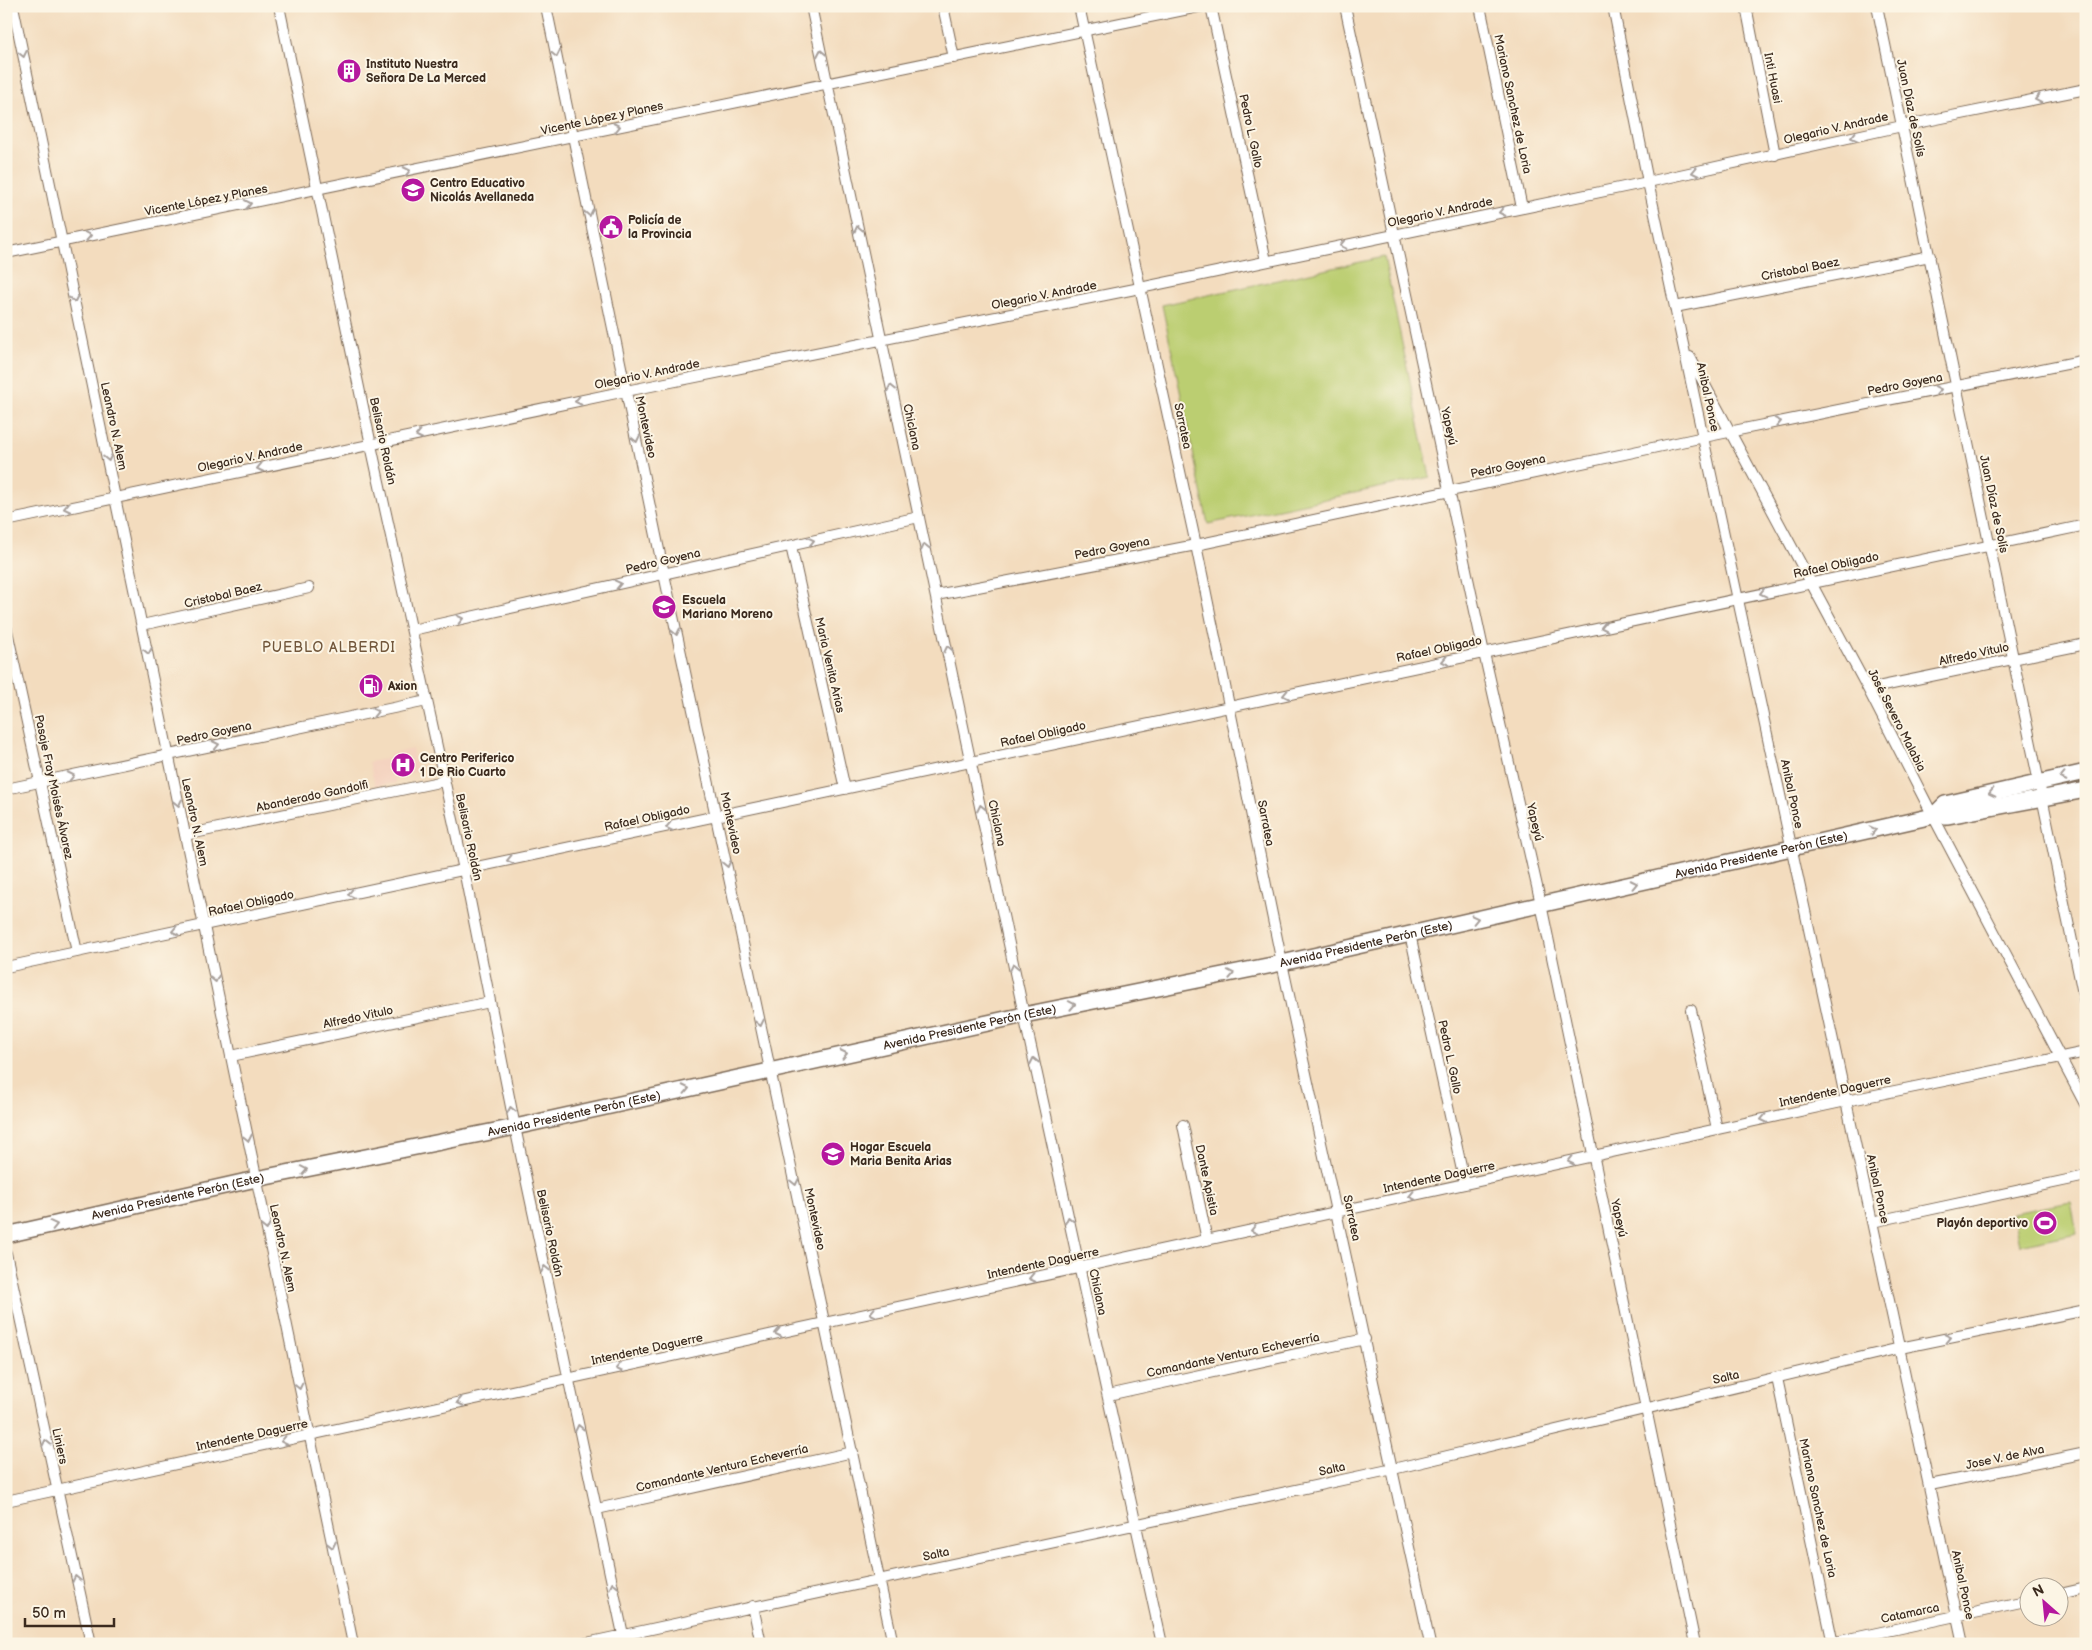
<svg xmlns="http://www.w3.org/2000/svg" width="2092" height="1650" viewBox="0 0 2092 1650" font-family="'Balsamiq Sans',sans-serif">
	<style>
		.built { fill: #f4d3c0 }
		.green { fill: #bbce71; stroke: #7b7c48 }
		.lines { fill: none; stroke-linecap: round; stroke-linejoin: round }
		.minor-casing { stroke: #7b6856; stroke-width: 12 }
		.secondary-casing { stroke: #7b6856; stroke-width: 18 }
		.minor { stroke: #fff; stroke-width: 10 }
		.secondary { stroke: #fff; stroke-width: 15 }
		.oneway { stroke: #a79f9a }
		.labels { text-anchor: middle; stroke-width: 4; stroke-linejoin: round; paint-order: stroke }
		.poi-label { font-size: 12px; font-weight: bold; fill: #3b2a1e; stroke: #fcf5e5; text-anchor: start }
		.street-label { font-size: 12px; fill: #3b2a1e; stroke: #fcf5e5 }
		.neighbourhood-label { font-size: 14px; letter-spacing: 1px; fill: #72573b; stroke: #fcf5e5 }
	</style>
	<rect width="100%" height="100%" fill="#fcf5e5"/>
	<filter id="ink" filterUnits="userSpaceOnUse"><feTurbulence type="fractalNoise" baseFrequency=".02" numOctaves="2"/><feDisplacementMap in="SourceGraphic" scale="10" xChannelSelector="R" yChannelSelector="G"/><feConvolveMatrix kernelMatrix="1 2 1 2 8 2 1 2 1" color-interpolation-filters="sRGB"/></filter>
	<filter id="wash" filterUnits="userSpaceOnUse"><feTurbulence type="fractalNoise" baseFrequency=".0096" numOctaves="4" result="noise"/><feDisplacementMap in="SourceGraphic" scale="20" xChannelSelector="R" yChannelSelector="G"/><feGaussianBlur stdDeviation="1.12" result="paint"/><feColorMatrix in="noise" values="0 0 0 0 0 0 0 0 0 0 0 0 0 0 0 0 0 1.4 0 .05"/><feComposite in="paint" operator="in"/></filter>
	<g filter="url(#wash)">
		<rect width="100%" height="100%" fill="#f3dcbe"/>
		<path class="built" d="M412,749L417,772L395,777L396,783L375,786L369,762L390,758L389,754Z"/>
		<path class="green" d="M1384,257L1430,477L1208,524L1162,305Z
			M2071,1202L2077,1233L2019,1245L2013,1213Z"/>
	</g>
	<g filter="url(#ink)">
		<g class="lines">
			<defs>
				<path id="minor" d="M13,6L353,1644
					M279,6L371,445L464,870L515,1127L625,1644
					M546,6L664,574L893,1644
					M811,6L1024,1015L1162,1644
					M943,6L954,58
					M1079,6L1196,545L1282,963L1430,1644
					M1211,6L1266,261
					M1345,6L1484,653L1541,904L1695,1644
					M1480,6L1522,208
					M1613,6L1648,182L1963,1644
					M1746,6L1775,155
					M1877,6L2086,1008
					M6,253L1203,6
					M1675,307L1930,256
					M1690,357L1868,689L1933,816L2086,1106
					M6,521L626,391L1140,288L1648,182L1902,126L2086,89
					M791,546L845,789
					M936,595L1196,545L1704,437L2086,360
					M142,625L309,588
					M6,626L77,952
					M412,630L919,517
					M1868,689L2086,644
					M6,789L427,701
					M185,835L444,781
					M1410,934L1465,1184
					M6,967L2086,525
					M1691,1010L1717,1129
					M231,1056L490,1002
					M1183,1125L1207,1240
					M1872,1222L2086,1176
					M6,1253L91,1644
					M1777,1378L1833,1644
					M1108,1395L1365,1339
					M1930,1485L2086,1453
					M6,1501L1846,1101L2086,1052
					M597,1509L853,1452
					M2060,1594L2086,1588
					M753,1606L761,1644
					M582,1644L1393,1469L1900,1348L2086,1310
					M1826,1644L2030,1600"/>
				<g id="secondary">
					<path d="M1933,816L1945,804L2086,772"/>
					<path id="s1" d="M6,1235L256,1179L515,1127L1024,1015L1282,963L1933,816H1948L2086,790"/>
				</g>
			</defs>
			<use href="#minor" class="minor-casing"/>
			<use href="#secondary" class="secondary-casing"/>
			<use href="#minor" class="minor"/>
			<use href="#secondary" class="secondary"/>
		</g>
		<defs><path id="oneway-chevron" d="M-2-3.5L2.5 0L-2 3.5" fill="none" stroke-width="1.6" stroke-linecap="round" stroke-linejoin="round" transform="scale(1.25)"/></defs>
		<g class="oneway">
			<use href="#oneway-chevron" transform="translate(821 53) rotate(-101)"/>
			<use href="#oneway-chevron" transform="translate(23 54) rotate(78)"/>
			<use href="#oneway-chevron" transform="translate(556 54) rotate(78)"/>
			<use href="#oneway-chevron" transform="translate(2038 99) rotate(169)"/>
			<use href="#oneway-chevron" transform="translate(617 127) rotate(-12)"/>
			<use href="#oneway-chevron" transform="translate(1854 137) rotate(167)"/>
			<use href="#oneway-chevron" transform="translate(407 171) rotate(-12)"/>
			<use href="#oneway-chevron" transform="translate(1695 172) rotate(168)"/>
			<use href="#oneway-chevron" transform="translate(248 204) rotate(-11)"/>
			<use href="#oneway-chevron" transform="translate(1502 212) rotate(168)"/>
			<use href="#oneway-chevron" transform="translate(589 213) rotate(78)"/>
			<use href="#oneway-chevron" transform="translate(858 229) rotate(-102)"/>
			<use href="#oneway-chevron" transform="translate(88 236) rotate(-11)"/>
			<use href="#oneway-chevron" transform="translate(1343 245) rotate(168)"/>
			<use href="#oneway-chevron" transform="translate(74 299) rotate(78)"/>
			<use href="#oneway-chevron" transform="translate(891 388) rotate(-102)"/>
			<use href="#oneway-chevron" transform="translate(1938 390) rotate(-11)"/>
			<use href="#oneway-chevron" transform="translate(578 401) rotate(168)"/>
			<use href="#oneway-chevron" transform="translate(1778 422) rotate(-11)"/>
			<use href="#oneway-chevron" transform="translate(419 435) rotate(168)"/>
			<use href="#oneway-chevron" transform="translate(636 439) rotate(78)"/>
			<use href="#oneway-chevron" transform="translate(108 458) rotate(78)"/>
			<use href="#oneway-chevron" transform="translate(260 468) rotate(168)"/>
			<use href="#oneway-chevron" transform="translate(67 508) rotate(168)"/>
			<use href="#oneway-chevron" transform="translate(811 541) rotate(-13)"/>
			<use href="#oneway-chevron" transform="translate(925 547) rotate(-103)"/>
			<use href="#oneway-chevron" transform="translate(618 584) rotate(-13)"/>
			<use href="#oneway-chevron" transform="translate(1763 593) rotate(167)"/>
			<use href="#oneway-chevron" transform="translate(460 619) rotate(-13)"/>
			<use href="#oneway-chevron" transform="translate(1604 627) rotate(168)"/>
			<use href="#oneway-chevron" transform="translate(676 632) rotate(78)"/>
			<use href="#oneway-chevron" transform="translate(948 649) rotate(-102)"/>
			<use href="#oneway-chevron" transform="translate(148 651) rotate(79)"/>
			<use href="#oneway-chevron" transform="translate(1445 661) rotate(168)"/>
			<use href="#oneway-chevron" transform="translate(1286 695) rotate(168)"/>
			<use href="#oneway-chevron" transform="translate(375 712) rotate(-12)"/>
			<use href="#oneway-chevron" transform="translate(216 745) rotate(-12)"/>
			<use href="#oneway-chevron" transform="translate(71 776) rotate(-12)"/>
			<use href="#oneway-chevron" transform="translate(2063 777) rotate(168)"/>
			<use href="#oneway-chevron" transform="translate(1992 793) rotate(167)"/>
			<use href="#oneway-chevron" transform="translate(178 803) rotate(78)"/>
			<use href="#oneway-chevron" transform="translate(981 808) rotate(-102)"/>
			<use href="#oneway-chevron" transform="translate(669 827) rotate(168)"/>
			<use href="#oneway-chevron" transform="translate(1873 830) rotate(-13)"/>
			<use href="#oneway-chevron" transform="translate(510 860) rotate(168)"/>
			<use href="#oneway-chevron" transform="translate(727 864) rotate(78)"/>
			<use href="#oneway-chevron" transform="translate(1634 884) rotate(-12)"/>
			<use href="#oneway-chevron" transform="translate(351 894) rotate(168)"/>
			<use href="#oneway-chevron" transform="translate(1475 919) rotate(-13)"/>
			<use href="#oneway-chevron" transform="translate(175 931) rotate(168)"/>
			<use href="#oneway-chevron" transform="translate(1014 967) rotate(-102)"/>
			<use href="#oneway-chevron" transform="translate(1231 974) rotate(-11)"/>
			<use href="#oneway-chevron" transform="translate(215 979) rotate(78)"/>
			<use href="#oneway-chevron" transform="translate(1072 1005) rotate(-11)"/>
			<use href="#oneway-chevron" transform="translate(760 1023) rotate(78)"/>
			<use href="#oneway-chevron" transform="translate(844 1054) rotate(-12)"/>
			<use href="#oneway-chevron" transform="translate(1034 1061) rotate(-102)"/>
			<use href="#oneway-chevron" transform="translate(686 1089) rotate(-12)"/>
			<use href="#oneway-chevron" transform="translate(511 1110) rotate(-101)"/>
			<use href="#oneway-chevron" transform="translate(1764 1119) rotate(168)"/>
			<use href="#oneway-chevron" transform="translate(248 1138) rotate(78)"/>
			<use href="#oneway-chevron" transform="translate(1571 1161) rotate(168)"/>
			<use href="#oneway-chevron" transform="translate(304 1170) rotate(-11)"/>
			<use href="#oneway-chevron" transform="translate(795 1182) rotate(78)"/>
			<use href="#oneway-chevron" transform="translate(1412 1196) rotate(168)"/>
			<use href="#oneway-chevron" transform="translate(1069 1220) rotate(-102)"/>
			<use href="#oneway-chevron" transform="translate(54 1225) rotate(-13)"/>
			<use href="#oneway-chevron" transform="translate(266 1227) rotate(78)"/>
			<use href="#oneway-chevron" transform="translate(1254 1230) rotate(168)"/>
			<use href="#oneway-chevron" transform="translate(545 1269) rotate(-102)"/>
			<use href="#oneway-chevron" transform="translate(1032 1278) rotate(168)"/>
			<use href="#oneway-chevron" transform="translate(873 1313) rotate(168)"/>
			<use href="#oneway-chevron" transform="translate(778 1333) rotate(168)"/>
			<use href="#oneway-chevron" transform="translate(1948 1338) rotate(-12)"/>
			<use href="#oneway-chevron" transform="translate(619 1368) rotate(168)"/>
			<use href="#oneway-chevron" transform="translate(299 1386) rotate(78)"/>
			<use href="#oneway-chevron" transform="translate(460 1402) rotate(168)"/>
			<use href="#oneway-chevron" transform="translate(579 1428) rotate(-102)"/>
			<use href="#oneway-chevron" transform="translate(284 1441) rotate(168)"/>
			<use href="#oneway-chevron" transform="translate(46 1443) rotate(-102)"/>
			<use href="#oneway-chevron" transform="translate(332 1545) rotate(78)"/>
			<use href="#oneway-chevron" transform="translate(76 1579) rotate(-103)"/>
			<use href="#oneway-chevron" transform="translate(613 1586) rotate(-102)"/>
		</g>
	</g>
	<defs>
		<symbol id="building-disc" viewBox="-11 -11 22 22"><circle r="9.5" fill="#b5179e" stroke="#fcf5e5"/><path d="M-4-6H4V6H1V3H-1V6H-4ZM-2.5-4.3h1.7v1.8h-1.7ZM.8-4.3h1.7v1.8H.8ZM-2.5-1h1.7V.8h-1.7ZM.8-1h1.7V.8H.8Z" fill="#fff"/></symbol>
		<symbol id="school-disc" viewBox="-11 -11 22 22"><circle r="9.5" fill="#b5179e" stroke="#fcf5e5"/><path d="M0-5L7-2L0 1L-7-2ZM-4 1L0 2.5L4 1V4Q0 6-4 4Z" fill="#fff"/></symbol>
		<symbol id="civic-disc" viewBox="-11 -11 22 22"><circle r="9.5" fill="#b5179e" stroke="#fcf5e5"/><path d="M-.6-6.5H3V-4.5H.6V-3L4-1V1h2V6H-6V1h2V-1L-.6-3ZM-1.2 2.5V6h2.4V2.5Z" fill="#fff"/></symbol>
		<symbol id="fuel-disc" viewBox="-11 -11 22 22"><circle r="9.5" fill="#b5179e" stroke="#fcf5e5"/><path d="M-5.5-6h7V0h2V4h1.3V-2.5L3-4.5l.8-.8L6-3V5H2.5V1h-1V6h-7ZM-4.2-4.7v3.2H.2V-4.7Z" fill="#fff"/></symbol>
		<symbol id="hospital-disc" viewBox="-11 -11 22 22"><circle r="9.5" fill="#b5179e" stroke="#fcf5e5"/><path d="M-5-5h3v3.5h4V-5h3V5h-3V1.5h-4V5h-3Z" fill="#fff"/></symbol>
		<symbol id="stadium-disc" viewBox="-11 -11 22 22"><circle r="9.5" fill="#b5179e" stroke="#fcf5e5"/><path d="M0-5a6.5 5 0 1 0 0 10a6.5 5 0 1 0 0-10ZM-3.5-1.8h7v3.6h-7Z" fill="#fff"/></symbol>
	</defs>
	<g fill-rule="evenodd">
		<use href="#building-disc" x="335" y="57" width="28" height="28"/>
		<use href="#school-disc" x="399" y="176" width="28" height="28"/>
		<use href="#civic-disc" x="597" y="213" width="28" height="28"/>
		<use href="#school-disc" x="650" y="593" width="28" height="28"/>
		<use href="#fuel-disc" x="357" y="672" width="28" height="28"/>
		<use href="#hospital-disc" x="389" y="751" width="28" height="28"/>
		<use href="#school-disc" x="819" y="1140" width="28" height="28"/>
		<use href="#stadium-disc" x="2031" y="1209" width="28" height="28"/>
	</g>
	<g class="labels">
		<g class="poi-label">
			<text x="366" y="68">Instituto Nuestra<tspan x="366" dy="14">Señora De La Merced</tspan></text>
			<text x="430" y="187">Centro Educativo<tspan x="430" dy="14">Nicolás Avellaneda</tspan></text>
			<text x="628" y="224">Policía de<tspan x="628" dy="14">la Provincia</tspan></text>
			<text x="682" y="604">Escuela<tspan x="682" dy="14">Mariano Moreno</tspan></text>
			<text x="388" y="690">Axion</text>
			<text x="420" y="762">Centro Periferico<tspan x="420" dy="14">1 De Rio Cuarto</tspan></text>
			<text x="850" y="1151">Hogar Escuela<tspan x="850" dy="14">Maria Benita Arias</tspan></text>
			<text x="2028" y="1227" text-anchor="end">Playón deportivo</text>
		</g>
		<g class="street-label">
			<text transform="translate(1773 78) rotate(79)" y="4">Inti Huasi</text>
			<text transform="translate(1513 104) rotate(78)" y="4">Mariano Sanchez de Loria</text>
			<text transform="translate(1911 108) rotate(78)" y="4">Juan Díaz de Solís</text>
			<text transform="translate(602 118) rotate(-12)" y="4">Vicente López y Planes</text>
			<text transform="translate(1836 128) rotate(-13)" y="4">Olegario V. Andrade</text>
			<text transform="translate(1251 131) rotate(78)" y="4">Pedro L. Gallo</text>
			<text transform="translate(206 200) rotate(-11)" y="4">Vicente López y Planes</text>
			<text transform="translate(1440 212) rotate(-12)" y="4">Olegario V. Andrade</text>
			<text transform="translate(1800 269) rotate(-11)" y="4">Cristobal Baez</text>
			<text transform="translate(1044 295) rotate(-11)" y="4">Olegario V. Andrade</text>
			<text transform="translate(647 374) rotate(-12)" y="4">Olegario V. Andrade</text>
			<text transform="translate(1905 384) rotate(-11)" y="4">Pedro Goyena</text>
			<text transform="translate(1708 397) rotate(78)" y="4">Anibal Ponce</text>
			<text transform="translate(114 426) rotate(78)" y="4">Leandro N. Alem</text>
			<text transform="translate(1183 426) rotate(78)" y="4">Sarratea</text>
			<text transform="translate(1449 426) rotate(78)" y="4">Yapeyú</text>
			<text transform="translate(646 427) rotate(78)" y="4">Montevideo</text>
			<text transform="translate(912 427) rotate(78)" y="4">Chiclana</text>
			<text transform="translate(383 441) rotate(78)" y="4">Belisario Roldán</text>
			<text transform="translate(250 457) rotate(-12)" y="4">Olegario V. Andrade</text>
			<text transform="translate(1508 466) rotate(-12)" y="4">Pedro Goyena</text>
			<text transform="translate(1994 504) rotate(78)" y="4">Juan Díaz de Solís</text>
			<text transform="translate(1112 548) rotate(-11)" y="4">Pedro Goyena</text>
			<text transform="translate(663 561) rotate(-13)" y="4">Pedro Goyena</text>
			<text transform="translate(1836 565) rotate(-12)" y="4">Rafael Obligado</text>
			<text transform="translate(223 595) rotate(-13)" y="4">Cristobal Baez</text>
			<text transform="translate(1439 649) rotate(-12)" y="4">Rafael Obligado</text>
			<text transform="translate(1974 654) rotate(-12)" y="4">Alfredo Vitulo</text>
			<text transform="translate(830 665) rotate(77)" y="4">Maria Venita Arias</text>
			<text transform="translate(1897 720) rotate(63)" y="4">José Severo Malabia</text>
			<text transform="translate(214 733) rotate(-12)" y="4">Pedro Goyena</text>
			<text transform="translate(1043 734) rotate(-12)" y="4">Rafael Obligado</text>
			<text transform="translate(54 787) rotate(78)" y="4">Pasaje Fray Moisés Álvarez</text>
			<text transform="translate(1792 794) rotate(78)" y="4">Anibal Ponce</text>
			<text transform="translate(312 796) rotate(-12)" y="4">Abanderado Gandolfi</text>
			<text transform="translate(647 818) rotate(-12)" y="4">Rafael Obligado</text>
			<text transform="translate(195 822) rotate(78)" y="4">Leandro N. Alem</text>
			<text transform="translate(1535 822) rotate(77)" y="4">Yapeyú</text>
			<text transform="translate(731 823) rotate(78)" y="4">Montevideo</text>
			<text transform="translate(997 823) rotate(78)" y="4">Chiclana</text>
			<text transform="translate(1266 823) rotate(79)" y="4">Sarratea</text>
			<text transform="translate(469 837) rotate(78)" y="4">Belisario Roldán</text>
			<text dy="4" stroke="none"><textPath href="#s1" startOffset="1796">Avenida Presidente Perón (Este)</textPath></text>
			<text transform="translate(251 903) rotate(-12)" y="4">Rafael Obligado</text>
			<text dy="4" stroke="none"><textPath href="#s1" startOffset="1391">Avenida Presidente Perón (Este)</textPath></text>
			<text transform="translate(358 1017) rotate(-12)" y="4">Alfredo Vitulo</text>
			<text dy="4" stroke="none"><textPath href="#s1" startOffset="986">Avenida Presidente Perón (Este)</textPath></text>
			<text transform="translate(1450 1057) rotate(78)" y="4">Pedro L. Gallo</text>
			<text transform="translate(1835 1091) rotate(-12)" y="4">Intendente Daguerre</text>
			<text dy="4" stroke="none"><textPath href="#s1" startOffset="581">Avenida Presidente Perón (Este)</textPath></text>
			<text transform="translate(1439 1177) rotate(-12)" y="4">Intendente Daguerre</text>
			<text transform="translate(1207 1180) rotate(78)" y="4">Dante Apistia</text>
			<text transform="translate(1878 1189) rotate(78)" y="4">Anibal Ponce</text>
			<text dy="4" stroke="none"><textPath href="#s1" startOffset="176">Avenida Presidente Perón (Este)</textPath></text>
			<text transform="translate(1352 1218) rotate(78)" y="4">Sarratea</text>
			<text transform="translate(1619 1218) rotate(78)" y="4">Yapeyú</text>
			<text transform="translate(815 1219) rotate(78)" y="4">Montevideo</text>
			<text transform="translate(550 1233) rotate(78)" y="4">Belisario Roldán</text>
			<text transform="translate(283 1248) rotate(78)" y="4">Leandro N. Alem</text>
			<text transform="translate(1043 1263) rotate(-12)" y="4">Intendente Daguerre</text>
			<text transform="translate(1098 1292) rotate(78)" y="4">Chiclana</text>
			<text transform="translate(647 1349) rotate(-12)" y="4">Intendente Daguerre</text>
			<text transform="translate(1233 1355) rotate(-12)" y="4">Comandante Ventura Echeverría</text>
			<text transform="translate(1726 1377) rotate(-13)" y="4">Salta</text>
			<text transform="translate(252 1435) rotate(-12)" y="4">Intendente Daguerre</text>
			<text transform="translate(60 1446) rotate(78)" y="4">Liniers</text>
			<text transform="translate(2005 1457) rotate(-12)" y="4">Jose V. de Alva</text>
			<text transform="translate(722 1468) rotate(-13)" y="4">Comandante Ventura Echeverría</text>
			<text transform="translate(1332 1469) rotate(-12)" y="4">Salta</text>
			<text transform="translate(1818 1508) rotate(78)" y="4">Mariano Sanchez de Loria</text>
			<text transform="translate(936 1554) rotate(-12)" y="4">Salta</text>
			<text transform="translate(1963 1585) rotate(78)" y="4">Anibal Ponce</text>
			<text transform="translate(1910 1613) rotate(-12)" y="4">Catamarca</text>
		</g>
		<g class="neighbourhood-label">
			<text x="329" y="652">PUEBLO ALBERDI</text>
		</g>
	</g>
	<rect width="2092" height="1650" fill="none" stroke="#fcf5e5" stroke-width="25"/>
	<g transform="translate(2044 1602) rotate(333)"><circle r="24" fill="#fcf5e5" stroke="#afa495"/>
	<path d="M0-4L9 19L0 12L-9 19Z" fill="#b5179e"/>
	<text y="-8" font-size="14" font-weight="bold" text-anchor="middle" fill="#3b2a1e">N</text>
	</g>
	<path d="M25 1618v8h89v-8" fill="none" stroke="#3b2a1e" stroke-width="2.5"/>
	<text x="32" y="1618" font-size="15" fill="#3b2a1e" stroke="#fcf5e5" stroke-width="4" paint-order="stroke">50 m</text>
</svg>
